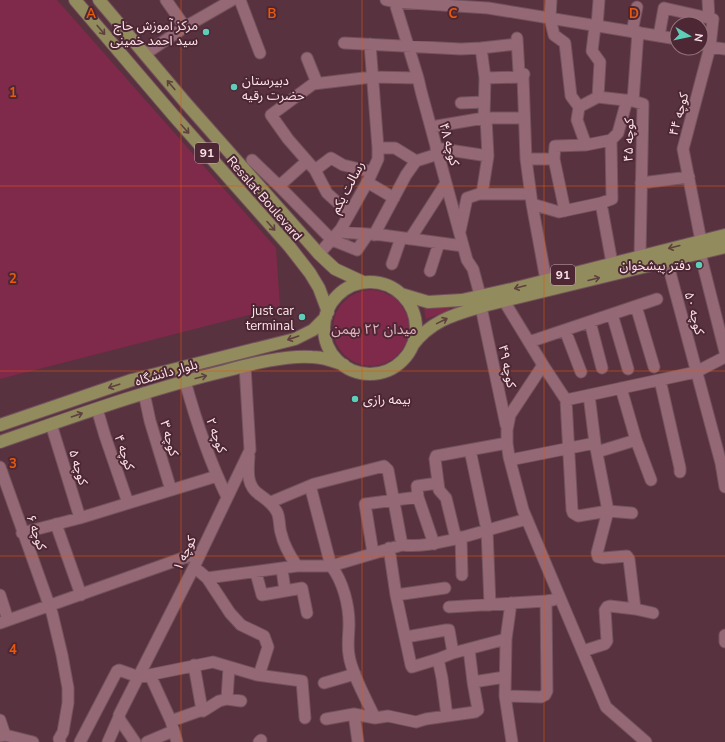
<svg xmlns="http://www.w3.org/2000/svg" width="725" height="742" viewBox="0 0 725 742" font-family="'Nunito Sans','Noto Sans Arabic',sans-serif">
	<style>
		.green { fill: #7f294b }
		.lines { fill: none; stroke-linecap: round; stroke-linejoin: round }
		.minor-casing { stroke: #72525c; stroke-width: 13 }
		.major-casing { stroke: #72525c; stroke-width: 14 }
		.minor { stroke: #946875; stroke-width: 11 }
		.major { stroke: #928b5d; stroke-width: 12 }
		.oneway { stroke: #5e413e }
		.grid { fill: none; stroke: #e8590c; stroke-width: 1; stroke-opacity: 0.55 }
		.poi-dot { fill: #5dceb9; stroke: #4d2834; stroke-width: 1.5 }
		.labels { text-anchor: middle; stroke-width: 4; stroke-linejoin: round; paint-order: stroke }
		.shield { fill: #4d2834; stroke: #c8abb3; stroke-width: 1 }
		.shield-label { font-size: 12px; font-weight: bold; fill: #fde3ea }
		.poi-label { font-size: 13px; fill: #fde3ea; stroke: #4d2834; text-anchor: end }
		.street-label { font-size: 13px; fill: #fde3ea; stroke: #4d2834 }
		.neighbourhood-label { font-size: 14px; fill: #e0b1bf; stroke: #4d2834 }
		.grid-label { font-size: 13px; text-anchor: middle; font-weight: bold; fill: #e8590c; stroke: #4d2834; stroke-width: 4; stroke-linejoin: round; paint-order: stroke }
	</style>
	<rect width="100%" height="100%" fill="#58323e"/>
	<path class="green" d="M0,0H57L276,248L280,307L0,379Z
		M333 328a38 38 0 1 1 76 0a38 38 0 1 1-76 0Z
		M449,307L450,310L426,319L424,309Z"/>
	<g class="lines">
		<defs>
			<path id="minor" d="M166,0L185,27
				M240,0L260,53
				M386,0L395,2L488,8L677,39
				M394,0L418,78L421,91L467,260L473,269L480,295
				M551,0L550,18L554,35L565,43L571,96L579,107
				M708,0L709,18
				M595,26L592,51L600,62L598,97L633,101
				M597,26L599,0
				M632,32L637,7
				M638,32L633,101L643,104L640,256
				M659,36L664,8L713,19L710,47L683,149L701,241
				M517,38L519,73L524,74L523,77
				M344,43L461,49L481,48L485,78
				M701,44L710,47L725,49
				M481,48L517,44
				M145,54L185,27L232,0
				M307,58L317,83
				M598,97L579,107L577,120L586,145L611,140L612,199L601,203L612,263
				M461,103L484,102
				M486,118L488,156
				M524,118H484L485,78L523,77L526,159
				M431,127L484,118
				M611,140L618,133L627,100
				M378,148H395L416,161
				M436,148L488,156L482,194
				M554,159L555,146L586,145
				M252,160L279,186
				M307,161L279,186L332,240L357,250L368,234
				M315,170L331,158L343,165L372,172
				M367,182L394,198
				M641,183L689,177
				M532,204L546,280
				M565,211L554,159H526L532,204L559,212L601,203
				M349,213L327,193L315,170L288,139L271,115L313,84L372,77L418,78
				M460,231L467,198L479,194H530
				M339,232L382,235L463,246
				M374,235L406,175L416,161L438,154
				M410,239L446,183
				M700,253L725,352
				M319,254L341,229L369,179L378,159V148L370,44
				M667,261L721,463L725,487
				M392,264L401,238
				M430,271L439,243
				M504,301L543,365L566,400L572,510L573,513L578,516L608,511L597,553L598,557L603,558L627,556L629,559L635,609
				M636,306L654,367
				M481,307L506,425
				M612,314L628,369
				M590,322L602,368
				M565,330L581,372
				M529,342L657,299
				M543,365L510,415L507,430V443L509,457L523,510L606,707L646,742
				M660,380L680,468V472
				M185,381C196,421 209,460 227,497
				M621,388L636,440L651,480
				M144,393L150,421L171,490
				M589,395L595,443L608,511L632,513
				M566,400L696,372L725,357
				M97,409L105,436L128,503
				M51,424L80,518
				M507,443L436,456L435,459L439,490L446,498L456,539L527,519
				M470,450L487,530L490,605
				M597,452L636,440
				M249,456C248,471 246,486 260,495C267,500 273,504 277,512C280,518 279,527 281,533C284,546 290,556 297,566
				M510,460L595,443
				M384,466L388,470L402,545L331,566L311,489L312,485L314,484Z
				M0,467L52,613L62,655L68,688V703L63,732L59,739L60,742
				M418,497L434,544
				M271,502L314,484
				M56,524L81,595
				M22,533L80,518L217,476
				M461,537L462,575
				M402,545C420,547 438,543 456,539
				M389,548L396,595L411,665L412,667L438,659L453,653L506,639
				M373,553L365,504L418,497L417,486L438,483
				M194,567L207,578L297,566H331C343,581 349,605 349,624C349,634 347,645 349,655C351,672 367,701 375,718
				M282,569L285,591L302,588L307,613
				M256,573L262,595L285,591
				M0,595L8,620
				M396,595L445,588
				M511,603L506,639L505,696L541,697L545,695L547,691L546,601
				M449,607L546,601L553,600
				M0,623L200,552
				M725,635V642
				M406,637L446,630H449L453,653
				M469,649L473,682L505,677
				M583,651L605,644L607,641L605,610L607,607L610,606L635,609L653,613
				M438,659L442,678L447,716
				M194,665L202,710L203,711L219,701L227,699L241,701
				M150,675L171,721L177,742
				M257,675L302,681L305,718
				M324,683L355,674
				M505,696L512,742
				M227,699L229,667
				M354,714L358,742
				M326,719L354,714L375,718L388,716L416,722L426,719L475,712L478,710L473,682
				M0,720L5,735
				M171,721L202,710
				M0,736L5,735L33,742
				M80,742L117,671L119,670L139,677L213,662L257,675L260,672L268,647L264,636L241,625L230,613L207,578
				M108,742L119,717
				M135,742L120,720L119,715L194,567L250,450L245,366
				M147,742L173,731
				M259,742L261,740"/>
			<path id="major" d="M75,0L174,116L289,246L310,273L319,288L328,312
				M99,0L185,102L319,254L335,269L363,282
				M324 328a46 46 0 1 1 92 0a46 46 0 1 1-92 0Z
				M401,294L428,302L462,300L512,289L725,235
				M412,346C432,319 457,314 487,305L725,247
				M0,425L132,380L295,339L313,330L326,317
				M0,442C75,416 149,389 225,371C251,364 286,355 312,357C324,357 333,361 344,365"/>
		</defs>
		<use href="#minor" class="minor-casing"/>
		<use href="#major" class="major-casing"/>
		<use href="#minor" class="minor"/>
		<use href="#major" class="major"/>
	</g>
	<defs><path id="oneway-shaft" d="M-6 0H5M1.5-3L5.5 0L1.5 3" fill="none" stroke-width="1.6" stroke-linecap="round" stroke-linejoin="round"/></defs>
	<g class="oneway">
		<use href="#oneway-shaft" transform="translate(101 30) rotate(50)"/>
		<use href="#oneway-shaft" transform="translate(171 85) rotate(-130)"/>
		<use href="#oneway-shaft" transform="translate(185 129) rotate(48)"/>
		<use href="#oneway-shaft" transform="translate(271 226) rotate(48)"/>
		<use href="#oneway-shaft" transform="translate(674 247) rotate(166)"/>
		<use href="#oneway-shaft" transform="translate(594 279) rotate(-14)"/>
		<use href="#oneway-shaft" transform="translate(520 287) rotate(165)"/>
		<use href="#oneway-shaft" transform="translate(442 321) rotate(-26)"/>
		<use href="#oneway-shaft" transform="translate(293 338) rotate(161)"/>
		<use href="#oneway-shaft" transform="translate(201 377) rotate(-14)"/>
		<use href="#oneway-shaft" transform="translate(114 386) rotate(162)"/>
		<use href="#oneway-shaft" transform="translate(77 415) rotate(-19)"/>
	</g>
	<path class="grid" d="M181,0V742M362,0V742M544,0V742M0,186H725M0,371H725M0,556H725"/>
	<g class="poi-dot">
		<circle cx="206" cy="32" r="4"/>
		<circle cx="234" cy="87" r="4"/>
		<circle cx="699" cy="265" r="4"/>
		<circle cx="302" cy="317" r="4"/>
		<circle cx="355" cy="399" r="4"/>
	</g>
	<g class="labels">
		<g class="shield">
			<rect x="195" y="143" width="24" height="20" rx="3"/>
			<rect x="551" y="265" width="24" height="20" rx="3"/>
		</g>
		<g class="shield-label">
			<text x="207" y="157">91</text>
			<text x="563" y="279">91</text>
		</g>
		<g class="poi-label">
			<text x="198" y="30">مرکز آموزش حاج<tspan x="198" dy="15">سید احمد خمینی</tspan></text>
			<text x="242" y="85" text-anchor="start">دبیرستان<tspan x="242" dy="15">حضرت رقیه</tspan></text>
			<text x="691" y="270">دفتر پیشخوان</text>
			<text x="294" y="315">just car<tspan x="294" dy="15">terminal</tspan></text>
			<text x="363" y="404" text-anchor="start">بیمه رازی</text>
		</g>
		<g class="street-label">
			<text transform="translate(678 114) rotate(-75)" y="5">کوچه ۴۴</text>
			<text transform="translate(628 140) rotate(-89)" y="5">کوچه ۴۵</text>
			<text transform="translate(450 144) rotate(75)" y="5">کوچه ۴۸</text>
			<text transform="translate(347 187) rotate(-62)" y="5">رسالت یکم</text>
			<text transform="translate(265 198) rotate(49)" y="5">Resalat Boulevard</text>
			<text transform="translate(695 313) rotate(75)" y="5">کوچه ۵۰</text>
			<text transform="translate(508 366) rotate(78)" y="5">کوچه ۴۹</text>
			<text transform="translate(166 372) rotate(-16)" y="5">بلوار دانشگاه</text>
			<text transform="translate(217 435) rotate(70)" y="5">کوچه ۲</text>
			<text transform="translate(170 438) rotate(74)" y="5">کوچه ۳</text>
			<text transform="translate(125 452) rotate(71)" y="5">کوچه ۴</text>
			<text transform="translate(79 467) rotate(73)" y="5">کوچه ۵</text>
			<text transform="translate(37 532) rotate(71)" y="5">کوچه ۶</text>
			<text transform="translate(184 553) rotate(-65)" y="5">کوچه ۱</text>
		</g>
		<g class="neighbourhood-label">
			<text x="374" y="334">میدان ۲۲ بهمن</text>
		</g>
	</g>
	<g class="grid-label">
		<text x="91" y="18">A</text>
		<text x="272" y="18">B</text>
		<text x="453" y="18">C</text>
		<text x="634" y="18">D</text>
		<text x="13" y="97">1</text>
		<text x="13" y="283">2</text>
		<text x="13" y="468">3</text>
		<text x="13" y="654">4</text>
	</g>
	<g transform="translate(689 36) rotate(99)"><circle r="19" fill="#4d2834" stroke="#93737d"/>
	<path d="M0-3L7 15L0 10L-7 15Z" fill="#5dceb9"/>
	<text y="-6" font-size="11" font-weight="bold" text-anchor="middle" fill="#fde3ea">N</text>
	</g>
</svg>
